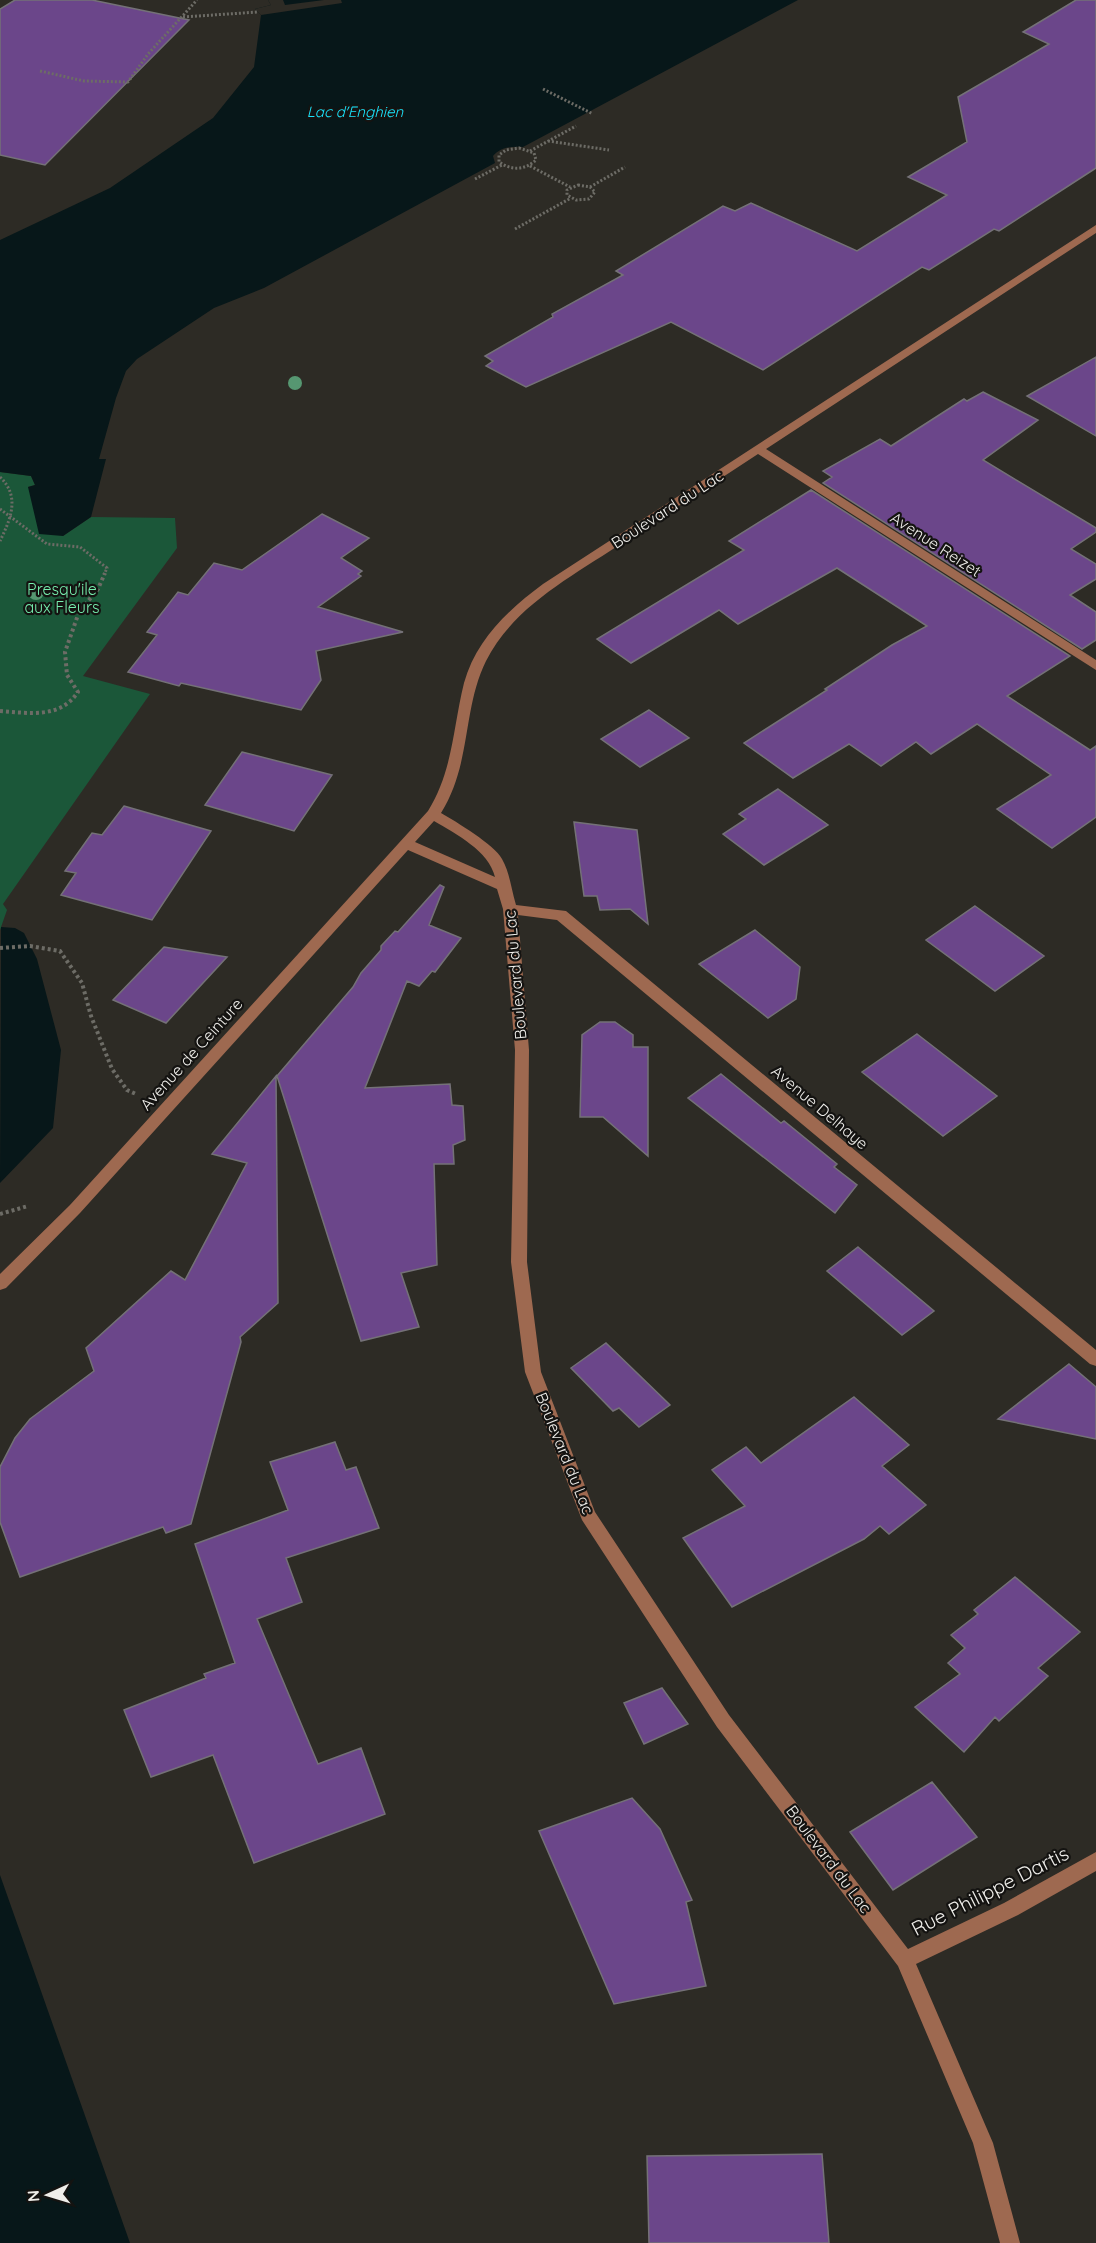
<svg xmlns="http://www.w3.org/2000/svg" width="1096" height="2243" viewBox="0 0 1096 2243" font-family="Quicksand,sans-serif">
	<style>
		.green { fill: #1b5739 }
		.water { fill: #071719 }
		.pier { fill: #2d2b25 }
		.building { fill: #6b468a; stroke: #747177; stroke-width: 1.5 }
		.lines { fill: none; stroke-linecap: round; stroke-linejoin: round }
		.path-far1 { stroke: #6d6c66; stroke-width: 3; stroke-dasharray: 2 2; stroke-linecap: butt }
		.path { stroke: #6d6c66; stroke-width: 4; stroke-dasharray: 3 3; stroke-linecap: butt }
		.minor { fill: #9e6950; fill-rule: evenodd }
		.tree { fill: #569771 }
		.labels { text-anchor: middle; stroke-width: 4.5; stroke-linejoin: round; paint-order: stroke }
		.far-water-label { font-size: 15px; font-style: italic; fill: #1ae4fc; stroke: #141311 }
		.street-label { font-size: 16px; fill: #efeeea; stroke: #141311 }
		.park-label { font-size: 16px; fill: #77efaf; stroke: #141311 }
		.near-street-label { font-size: 20px; fill: #efeeea; stroke: #141311 }
	</style>
	<rect width="100%" height="100%" fill="#2d2b25"/>
	<path class="green" d="M0,472L31,476L35,485L28,487L63,536L91,517L175,518L177,548L83,676L150,694L3,904L7,910L0,930Z"/>
	<path class="water" d="M268,0H798L523,147C511,146 501,147 493,156L495,163L264,288L214,308L137,359L126,371L116,398L99,459H106L91,517L63,536L39,534L28,487L35,485L31,476L0,472V240L110,188L213,118L254,67L261,15L255,9L271,5Z
		M1,927L15,928L24,933L37,959L61,1050L53,1128L0,1183Z
		M0,1875L130,2243H0Z"/>
	<path class="pier" d="M268,0H283L285,5L324,0H341L342,3L261,15L255,9L271,5Z"/>
	<path class="building" d="M15,0H92L189,20L45,165L0,155V9Z
		M1076,0H1096V168L999,231L994,229L929,270L922,267L763,370L671,322L526,387L486,366L493,361L485,356L553,317L552,314L623,275L616,271L723,206L735,211L751,203L857,251L947,195L908,177L967,142L958,97L1049,44L1023,32Z
		M1096,357V436L1027,396Z
		M983,392L1038,420L983,460L1096,528V532L1071,549L1096,564V579L1070,595L1096,612V640L1082,649L823,483L832,477L823,471L880,439L891,446L964,399L967,401Z
		M811,490L1070,656L1007,696L1090,750L1096,746V817L1052,848L997,809L1051,775L977,724L931,754L916,742L881,766L849,744L793,778L744,743L827,690L825,689L892,645L927,626L837,568L738,624L719,610L631,663L597,639L744,550L729,541Z
		M322,514L369,538L341,558L362,571L358,574L361,576L318,607L403,632L316,651L321,680L301,710L181,683L179,686L128,672L157,635L147,632L178,592L188,595L214,563L242,570Z
		M649,710L689,738L640,767L601,739Z
		M242,752L332,775L294,831L205,805Z
		M778,789L828,825L764,865L723,834L746,819L739,814Z
		M124,806L211,831L152,920L61,895L76,873L65,871L92,833L102,835Z
		M574,822L637,830L648,924L630,909L600,910L597,896H584Z
		M440,885L444,887L429,925L461,938L435,972L432,971L419,986L407,981L365,1088L450,1084L452,1105L463,1106L465,1140L453,1145L454,1164H434L437,1265L401,1273L419,1327L361,1341L277,1076L353,987L361,973L381,950V946L395,931L398,932Z
		M975,906L1044,956L995,991L926,940Z
		M755,930L800,967L796,999L768,1018L699,964Z
		M164,947L227,957L166,1023L113,1000Z
		M600,1022H615L633,1035V1047H648V1156L603,1117H580L582,1035Z
		M917,1034L997,1096L943,1136L862,1072Z
		M721,1074L781,1123L784,1121L837,1164L834,1167L857,1185L835,1213L688,1098Z
		M276,1076L278,1303L240,1337L241,1342L191,1524L166,1533L163,1527L20,1577L0,1522V1467L15,1438L30,1419L94,1371L86,1348L171,1271L185,1280L247,1163L212,1154Z
		M858,1247L934,1311L902,1335L827,1271Z
		M606,1343L670,1405L639,1427L619,1408L613,1411L571,1368Z
		M1069,1364L1096,1387V1439L998,1419Z
		M854,1397L909,1445L882,1466L926,1505L889,1534L880,1526L864,1539L732,1607L683,1538L745,1506L712,1470L746,1447L761,1463Z
		M335,1442L346,1470L356,1467L379,1528L286,1558L302,1602L257,1619L318,1764L361,1748L385,1814L254,1863L213,1755L151,1777L124,1710L206,1678L204,1674L235,1663L195,1544L288,1510L270,1462Z
		M1015,1577L1080,1632L1038,1668L1048,1676L999,1721L995,1717L964,1752L915,1707L960,1674L948,1663L965,1648L951,1635L978,1614L974,1610Z
		M662,1688L688,1724L644,1744L624,1703Z
		M932,1782L977,1837L893,1890L850,1832Z
		M632,1798L660,1829L692,1900L686,1902L706,1986L614,2004L539,1831Z
		M822,2154L829,2243H649L647,2156Z"/>
	<g class="lines">
		<path class="path-far1" d="M183,17L258,12
			M40,71L84,81L128,82L148,54L197,0
			M543,89L593,114
			M548,141L609,150
			M519,148L534,153L536,160C525,170 512,171 499,162V155L506,150Z
			M530,151L576,126
			M530,166L570,187
			M475,179L502,165
			M578,185L590,187L595,192L589,199L576,200L567,195V190Z
			M590,187L625,167
			M515,229L571,198
			M0,477C21,497 10,520 0,541
			M0,509L47,544L80,547L107,568L104,575"/>
		<path class="path" d="M0,711C29,713 60,719 78,692L67,675L65,652L79,612L98,589L105,573
			M0,948L30,946L60,951L82,983L91,1016L112,1069L127,1090L136,1094
			M0,1214L28,1206"/>
		<path class="minor" d="M1096,225V233L766,449L1096,660V670L758,454C714,483 669,512 625,541C575,575 514,605 486,661C462,710 472,763 441,813C455,821 495,845 502,859C510,873 511,889 516,905L566,911L1096,1350V1366L1090,1364L557,920L518,915L529,1050L527,1262L541,1372L595,1512L729,1715L908,1949L1004,1903L1096,1852V1871L1018,1915L916,1964L993,2143L1020,2243H1000L973,2143L898,1966L717,1727L582,1520L525,1372L511,1262L515,1050L503,909L497,889L408,850L80,1213L6,1288L0,1290V1274L70,1205L428,811C453,771 453,727 464,683C476,640 508,610 543,584ZM434,821C456,834 489,851 495,877L415,842Z"/>
	</g>
	<g class="tree">
		<circle cx="295" cy="383" r="7"/>
		<circle cx="36" cy="592" r="8"/>
	</g>
	<g class="labels">
		<g class="far-water-label">
			<text x="355" y="117">Lac d'Enghien</text>
		</g>
		<g class="street-label">
			<text transform="translate(667 509) rotate(-33)" y="6">Boulevard du Lac</text>
			<text transform="translate(936 544) rotate(33)" y="6">Avenue Reizet</text>
			<text transform="translate(515 975) rotate(-95)" y="6">Boulevard du Lac</text>
			<text transform="translate(191 1054) rotate(-48)" y="6">Avenue de Ceinture</text>
			<text transform="translate(820 1107) rotate(40)" y="6">Avenue Delhaye</text>
			<text transform="translate(565 1453) rotate(68)" y="6">Boulevard du Lac</text>
			<text transform="translate(829 1859) rotate(53)" y="6">Boulevard du Lac</text>
		</g>
		<g class="park-label">
			<text x="62" y="595">Presqu'ile<tspan x="62" dy="18">aux Fleurs</tspan></text>
		</g>
		<g class="near-street-label">
			<text transform="translate(990 1891) rotate(-27)" y="7">Rue Philippe Dartis</text>
		</g>
	</g>
	<g transform="translate(48 2195) rotate(266)" stroke="#141311" stroke-width="4.5" paint-order="stroke">
	<path d="M0-4.5L10 22L0 15L-10 22Z" fill="#efeeea"/>
	<text y="-9" font-size="16" font-weight="bold" text-anchor="middle" fill="#efeeea">N</text>
	</g>
</svg>
